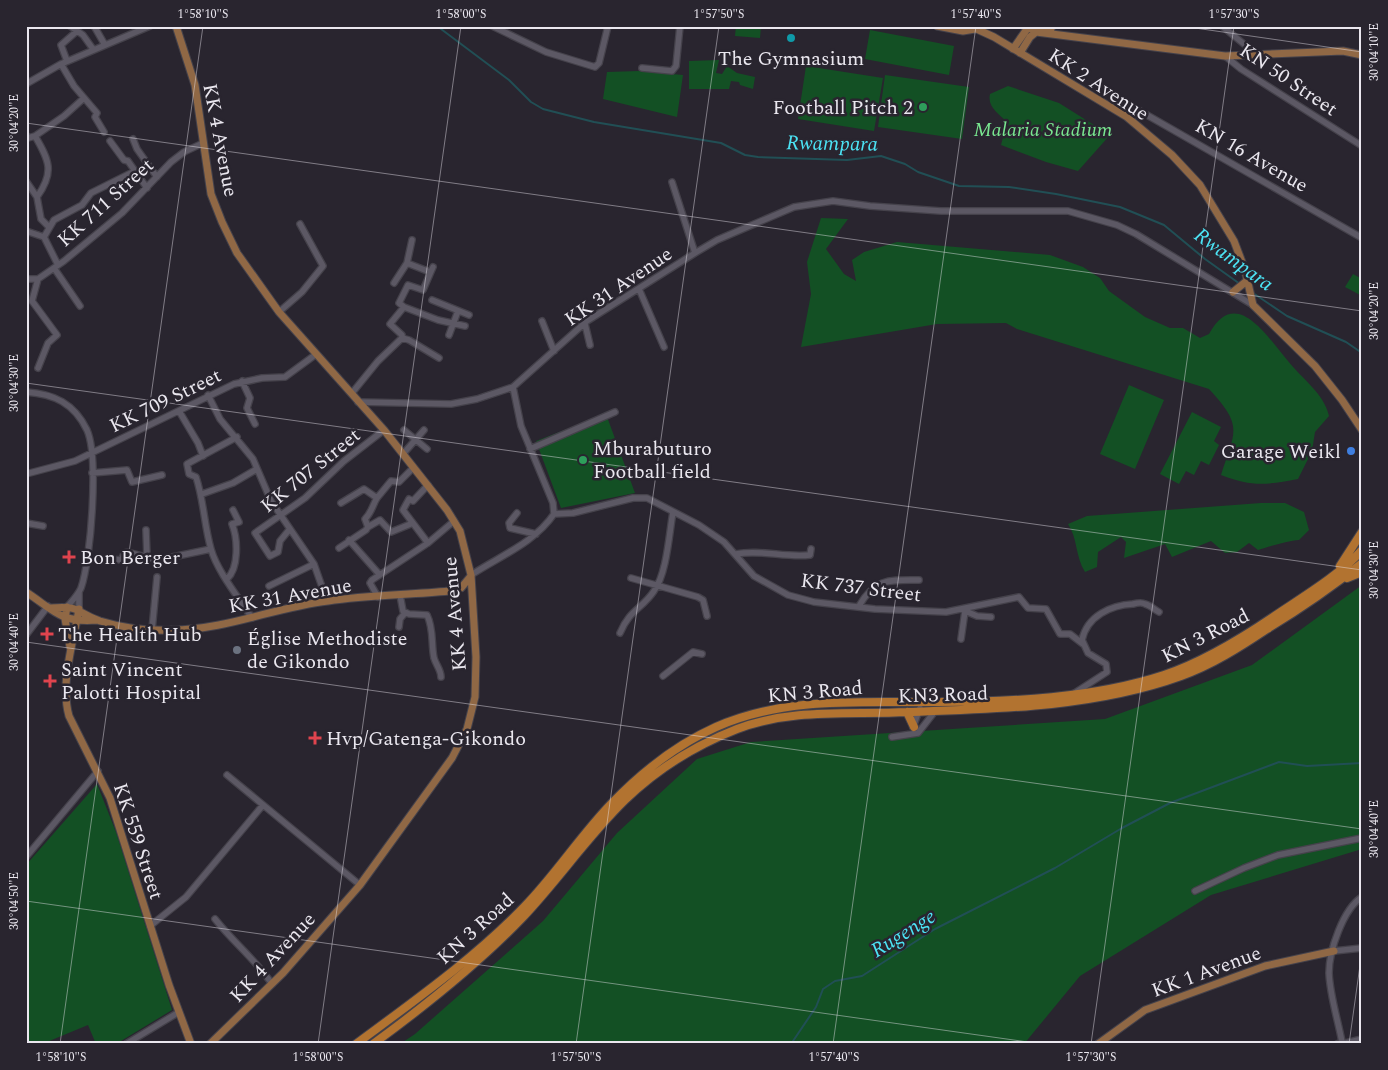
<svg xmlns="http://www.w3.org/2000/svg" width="1388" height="1070" viewBox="0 0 1388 1070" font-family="Spectral,serif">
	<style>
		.green { fill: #135024 }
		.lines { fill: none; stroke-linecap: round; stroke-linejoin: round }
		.stream { stroke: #214f55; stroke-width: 2 }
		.minor-casing { stroke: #45424b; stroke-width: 8 }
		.major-casing { stroke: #45424b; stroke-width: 9 }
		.highway-casing { stroke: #45424b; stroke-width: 10 }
		.minor { stroke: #5c5864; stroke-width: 5.5 }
		.major { stroke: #906845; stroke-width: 7 }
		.highway { stroke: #b27330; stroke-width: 8 }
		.ticks { fill: none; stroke: #eae7ef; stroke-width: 1; stroke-opacity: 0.45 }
		.culture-dot { fill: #0f9aa8; stroke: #29252f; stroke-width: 2 }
		.leisure-dot { fill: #2e9e5b; stroke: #29252f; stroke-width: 2 }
		.shop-dot { fill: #3f7fe0; stroke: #29252f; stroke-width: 2 }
		.health-dot { fill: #e0444e; stroke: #29252f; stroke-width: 2 }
		.worship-dot { fill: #6b7280; stroke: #29252f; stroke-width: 2 }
		.labels { text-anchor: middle; stroke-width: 5; stroke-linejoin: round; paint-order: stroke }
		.poi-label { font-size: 20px; fill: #eae7ef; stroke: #29252f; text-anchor: start }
		.street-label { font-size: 20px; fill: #eae7ef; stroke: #29252f }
		.park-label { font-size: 20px; font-style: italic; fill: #79e790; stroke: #29252f }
		.water-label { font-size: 21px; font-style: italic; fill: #4ce3f4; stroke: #29252f }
		.neatline { fill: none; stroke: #eae7ef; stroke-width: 2 }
		.ticks-label { font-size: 12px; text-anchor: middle; fill: #eae7ef }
	</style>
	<rect width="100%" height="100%" fill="#29252f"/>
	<path class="green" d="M736,26H761L760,38L735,36Z
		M870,30L954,46L949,75L865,59Z
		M719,60L716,73L722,74L727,66L737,73L755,77L753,89L740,85L739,82L731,81L729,89H689V61Z
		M806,66L883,78L874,131L798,119Z
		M639,71L683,75L677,117L603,99L607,72Z
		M885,75L969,87L962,139L878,127Z
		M1008,86L1059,103L1110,135L1078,171L1046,162L1001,145L1007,122C999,114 987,107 990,94Z
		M821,218L848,219L826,249L844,274L856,281L852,260L864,252L897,242L1050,255L1083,267L1100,278L1109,291L1145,317L1170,328H1183L1200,338L1209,334C1236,284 1268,338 1288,361C1302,379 1324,393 1329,416L1315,432L1312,451L1298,479C1266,485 1252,487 1221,475C1235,430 1244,427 1209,389L1017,329L1006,323L937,324L801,347L811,294L807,262Z
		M1353,274L1362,279V296L1345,287Z
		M1129,385L1164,400L1135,469L1100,454Z
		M1192,412L1221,427L1214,441L1219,445L1209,465L1201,461L1194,475L1186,471L1179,484L1160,474Z
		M606,414L635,493L561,508L536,441Z
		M1261,503H1285L1304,512L1309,530L1299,540C1288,541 1270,546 1258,550L1249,543L1237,552L1225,553L1211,541L1172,557L1165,544L1124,558L1126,542L1121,537L1098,552L1097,567L1085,572C1075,556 1078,539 1068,524L1087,516Z
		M1362,585V849L1211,895L1080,976L1024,1044H400L415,1034L543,921L617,833L697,759L751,742L1105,719L1252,665Z
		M97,784L116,832L172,1010L116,1044H96L88,1025L42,1044H26V865Z"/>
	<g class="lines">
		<path class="stream" d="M437,26L509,80L531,102L543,109L594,122L721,143L745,155L758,157L847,160L881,156L905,164L918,172L959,186L1009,187L1056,194L1120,207L1164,225L1205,259L1247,289
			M1253,293L1287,316L1346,342L1362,353
			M791,1044L816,1007L823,989L835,981L862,976L935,929L1055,868L1122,828L1170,803L1279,762L1307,766L1362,763"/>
		<defs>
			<path id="minor" d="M70,26L83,35L93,49
				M94,26L105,45
				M492,26L546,52L595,67L599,63L608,26
				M1222,26L1256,54
				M1225,56L1241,69L1362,146
				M67,61L61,45L77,31
				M61,64L74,86L97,113L95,117L104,132
				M642,68L672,71L676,66L680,26
				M26,84L61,64L150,26
				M1127,117L1135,110L1140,111L1362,238
				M26,135L28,138L35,136
				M133,139L137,149L157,177
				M110,141L124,160L128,161L147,188
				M26,181L37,197L41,219L49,227
				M672,182L695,253
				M37,197C55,172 49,160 35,136L64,116L84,98
				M26,231L44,237L58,265
				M44,237L54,220L82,205L91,193L135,171
				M407,263L430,272
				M54,268L80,306
				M26,279H38L64,261L122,213L171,162L184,152L203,143
				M38,279L32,301L57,335L48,343L38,368
				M394,283L407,263L412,240
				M639,289L664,347
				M432,300L469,315
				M404,307L399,303L408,285L423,290L433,267
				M279,312L302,292L323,266L300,224
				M542,321L554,351
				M585,324L590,345
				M449,335L458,311
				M402,338L409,340L439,358
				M242,381L250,398L247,408L255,424
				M26,392C54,394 74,403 87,430C99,457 91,560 81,588C78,595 72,601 67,607
				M352,393L378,361L402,338V335L390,324L404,307L438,320L465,326
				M208,395L220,419L253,459L271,501L314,564L327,601
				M358,402L451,404L477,399L513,387L587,321L695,253L717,240L794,207L833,201L870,206L941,211H1068L1117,225L1136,234L1253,305
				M179,411L198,443L203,456
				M404,430L427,449
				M237,437L187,464L189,474L196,477C204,501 204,525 211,549C217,571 239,598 252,618
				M530,449L615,412
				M403,454L424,430
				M92,473L127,470L132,482L162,475
				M26,474L75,461L234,384L262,378L285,377L315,355
				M202,494L233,483L257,469
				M341,503L364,489L377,498L391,481L399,482L413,468
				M517,513L509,523L510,528L536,534
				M554,514L573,513L633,498H647L699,525L724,542L754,576L788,595L814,602L875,609L946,612L1019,597L1028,608L1046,609L1060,634H1070L1083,644
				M26,523L43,526
				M368,527L380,520L391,532L413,523
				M146,530L147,556
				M289,530L280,541L278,552L270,556L255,533L305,498L344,461L384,430
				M349,540L379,574
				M428,543L403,510L409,499L413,501L428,485
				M339,548L366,530L368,527L365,519C372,512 372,506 377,498
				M736,554C761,549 785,558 810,555L811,549
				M87,558L122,560L124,553L127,552L158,560L211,549
				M471,575C500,556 534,543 554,514L553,503L521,426L513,387
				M631,578L698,597L703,600L707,616
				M227,579C239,568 238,539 232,524L239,522L233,510
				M269,586L314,564
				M400,595L403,611L409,614L427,615C434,629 431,644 434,658C436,665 441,670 441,677
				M378,597L370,583L372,580L428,543L454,521
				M859,606C875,578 889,580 919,580
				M79,609V592
				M963,610L977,616L991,617
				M399,627L400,619L405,613
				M152,630L157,577
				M620,633C630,609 642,609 654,591C667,573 669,534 673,512
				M26,635L48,606
				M961,639L965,611
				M663,676L693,652L702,654
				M1073,694L1107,672L1106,664L1088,653L1082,640C1087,616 1111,605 1133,604C1137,603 1142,602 1145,604C1150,605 1155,610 1159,612
				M913,727L920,708
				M892,737L918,733L936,710
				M227,775L360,885
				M26,857L98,771
				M1195,891L1244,868L1278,855L1362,838
				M215,919C233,942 256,960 272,984
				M150,926L186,897L263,805
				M1334,951L1362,948
				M126,1044L179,1012
				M1337,1044L1342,1042C1338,1020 1330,996 1329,973C1329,951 1343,909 1362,897
				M1342,1044L1362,1039"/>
			<path id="major" d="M176,26L195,85L211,194L222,222L237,253L279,312L384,430L447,510L460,531L471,575L476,657L475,697L467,729L452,758L360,885L283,973L210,1044
				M937,26L963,31L975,29
				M970,26L994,37L1127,117L1172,155L1200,185L1234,241L1245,270L1253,305L1315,366L1342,400L1362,430
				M1013,49L1027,29L1035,27L1051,29
				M1020,53L1030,37L1036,32L1225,56L1343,51L1362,55
				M1233,292L1248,280
				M26,592C55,611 60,623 97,620
				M67,607L65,619L70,647
				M51,608C81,605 76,613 100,621C123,628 148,631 172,630C225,630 276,607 328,601C368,595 409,595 449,591L461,588L471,576
				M79,609C73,643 60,683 69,716L110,798L169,985L191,1044
				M1098,1044L1145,1010L1265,966L1334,951"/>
			<path id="highway" d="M1340,566L1362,532
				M1347,578L1362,572
				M907,712L914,727
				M356,1044C414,1001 475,958 525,906C556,874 581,835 612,803C641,773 678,744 716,727C786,696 862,703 937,702C1010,702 1094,698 1164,675C1203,662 1239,640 1273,617C1301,598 1340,575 1362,550
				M373,1044C425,1006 478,964 523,917C558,880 588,836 625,800C657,769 696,745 737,729C792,708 849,715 908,712C998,709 1095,707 1181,676C1212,665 1240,647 1267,629C1300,609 1332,587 1362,563"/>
		</defs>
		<use href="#minor" class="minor-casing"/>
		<use href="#major" class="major-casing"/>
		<use href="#highway" class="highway-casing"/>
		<use href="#minor" class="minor"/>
		<use href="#major" class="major"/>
		<use href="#highway" class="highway"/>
	</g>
	<path class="ticks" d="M1181,26L1362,52M26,123L1362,311M26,383L1362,570M26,642L1362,829M26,901L1042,1044M60,1044L203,26M318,1044L461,26M576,1044L719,26M833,1044L976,26M1091,1044L1234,26M1349,1044L1362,951"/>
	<circle class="culture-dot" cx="791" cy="38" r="5"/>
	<g class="leisure-dot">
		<circle cx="923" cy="107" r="5"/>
		<circle cx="583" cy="460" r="5"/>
	</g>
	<circle class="shop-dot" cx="1351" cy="451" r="5"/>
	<g class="health-dot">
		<path d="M66.5 549.5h5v5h5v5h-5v5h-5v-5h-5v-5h5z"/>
		<path d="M44.5 626.5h5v5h5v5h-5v5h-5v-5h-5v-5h5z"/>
		<path d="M47.5 673.5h5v5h5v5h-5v5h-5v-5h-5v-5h5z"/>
		<path d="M312.5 730.5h5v5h5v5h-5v5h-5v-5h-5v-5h5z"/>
	</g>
	<circle class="worship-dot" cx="237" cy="650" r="5"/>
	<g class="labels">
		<g class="poi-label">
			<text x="791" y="65" text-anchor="middle">The Gymnasium</text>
			<text x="913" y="114" text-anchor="end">Football Pitch 2</text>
			<text x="593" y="455">Mburabuturo<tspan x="593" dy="23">Football field</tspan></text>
			<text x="1341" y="458" text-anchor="end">Garage Weikl</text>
			<text x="80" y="564">Bon Berger</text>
			<text x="58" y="641">The Health Hub</text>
			<text x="247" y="645">Église Methodiste<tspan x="247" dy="23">de Gikondo</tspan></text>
			<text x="61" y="676">Saint Vincent<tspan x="61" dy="23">Palotti Hospital</tspan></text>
			<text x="326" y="745">Hvp/Gatenga-Gikondo</text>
		</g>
		<g class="street-label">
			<text transform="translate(1289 79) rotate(34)" y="7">KN 50 Street</text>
			<text transform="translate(1099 84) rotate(33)" y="7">KK 2 Avenue</text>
			<text transform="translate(221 140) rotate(79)" y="7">KK 4 Avenue</text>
			<text transform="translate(1252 155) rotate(30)" y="7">KN 16 Avenue</text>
			<text transform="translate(105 202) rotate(-42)" y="7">KK 711 Street</text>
			<text transform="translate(618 286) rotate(-34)" y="7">KK 31 Avenue</text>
			<text transform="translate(165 400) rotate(-26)" y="7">KK 709 Street</text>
			<text transform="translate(310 470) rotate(-39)" y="7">KK 707 Street</text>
			<text transform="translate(861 587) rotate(7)" y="7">KK 737 Street</text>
			<text transform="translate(290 595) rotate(-10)" y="7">KK 31 Avenue</text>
			<text transform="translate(454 614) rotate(-95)" y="7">KK 4 Avenue</text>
			<text transform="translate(1205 635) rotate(-27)" y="7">KN 3 Road</text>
			<text transform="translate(815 691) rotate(-5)" y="7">KN 3 Road</text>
			<text transform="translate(943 694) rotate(-2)" y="7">KN3 Road</text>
			<text transform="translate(139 841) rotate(72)" y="7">KK 559 Street</text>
			<text transform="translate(475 928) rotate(-42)" y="7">KN 3 Road</text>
			<text transform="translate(272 957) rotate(-47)" y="7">KK 4 Avenue</text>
			<text transform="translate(1206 971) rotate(-20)" y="7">KK 1 Avenue</text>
		</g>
		<g class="park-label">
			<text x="1043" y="136">Malaria Stadium</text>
		</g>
		<g class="water-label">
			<text transform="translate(832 143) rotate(1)" y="7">Rwampara</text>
			<text transform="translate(1234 259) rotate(36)" y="7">Rwampara</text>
			<text transform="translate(903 933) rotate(-32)" y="7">Rugenge</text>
		</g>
	</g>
	<rect width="1388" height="1070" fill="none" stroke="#29252f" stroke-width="55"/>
	<rect x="28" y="28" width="1332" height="1014" class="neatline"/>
	<g class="ticks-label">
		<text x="203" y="18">1°58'10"S</text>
		<text x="461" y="18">1°58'00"S</text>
		<text x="719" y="18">1°57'50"S</text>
		<text x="976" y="18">1°57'40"S</text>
		<text x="1234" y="18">1°57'30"S</text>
		<text transform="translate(1374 52) rotate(-90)" y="4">30°04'10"E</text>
		<text transform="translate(14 123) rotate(-90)" y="4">30°04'20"E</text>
		<text transform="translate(1374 311) rotate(-90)" y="4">30°04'20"E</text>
		<text transform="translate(14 383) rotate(-90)" y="4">30°04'30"E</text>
		<text transform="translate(1374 570) rotate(-90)" y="4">30°04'30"E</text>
		<text transform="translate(14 642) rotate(-90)" y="4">30°04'40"E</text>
		<text transform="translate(1374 829) rotate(-90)" y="4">30°04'40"E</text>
		<text transform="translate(14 901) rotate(-90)" y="4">30°04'50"E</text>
		<text x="61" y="1061">1°58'10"S</text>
		<text x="318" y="1061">1°58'00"S</text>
		<text x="576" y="1061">1°57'50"S</text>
		<text x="834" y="1061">1°57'40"S</text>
		<text x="1091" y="1061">1°57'30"S</text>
	</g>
</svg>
